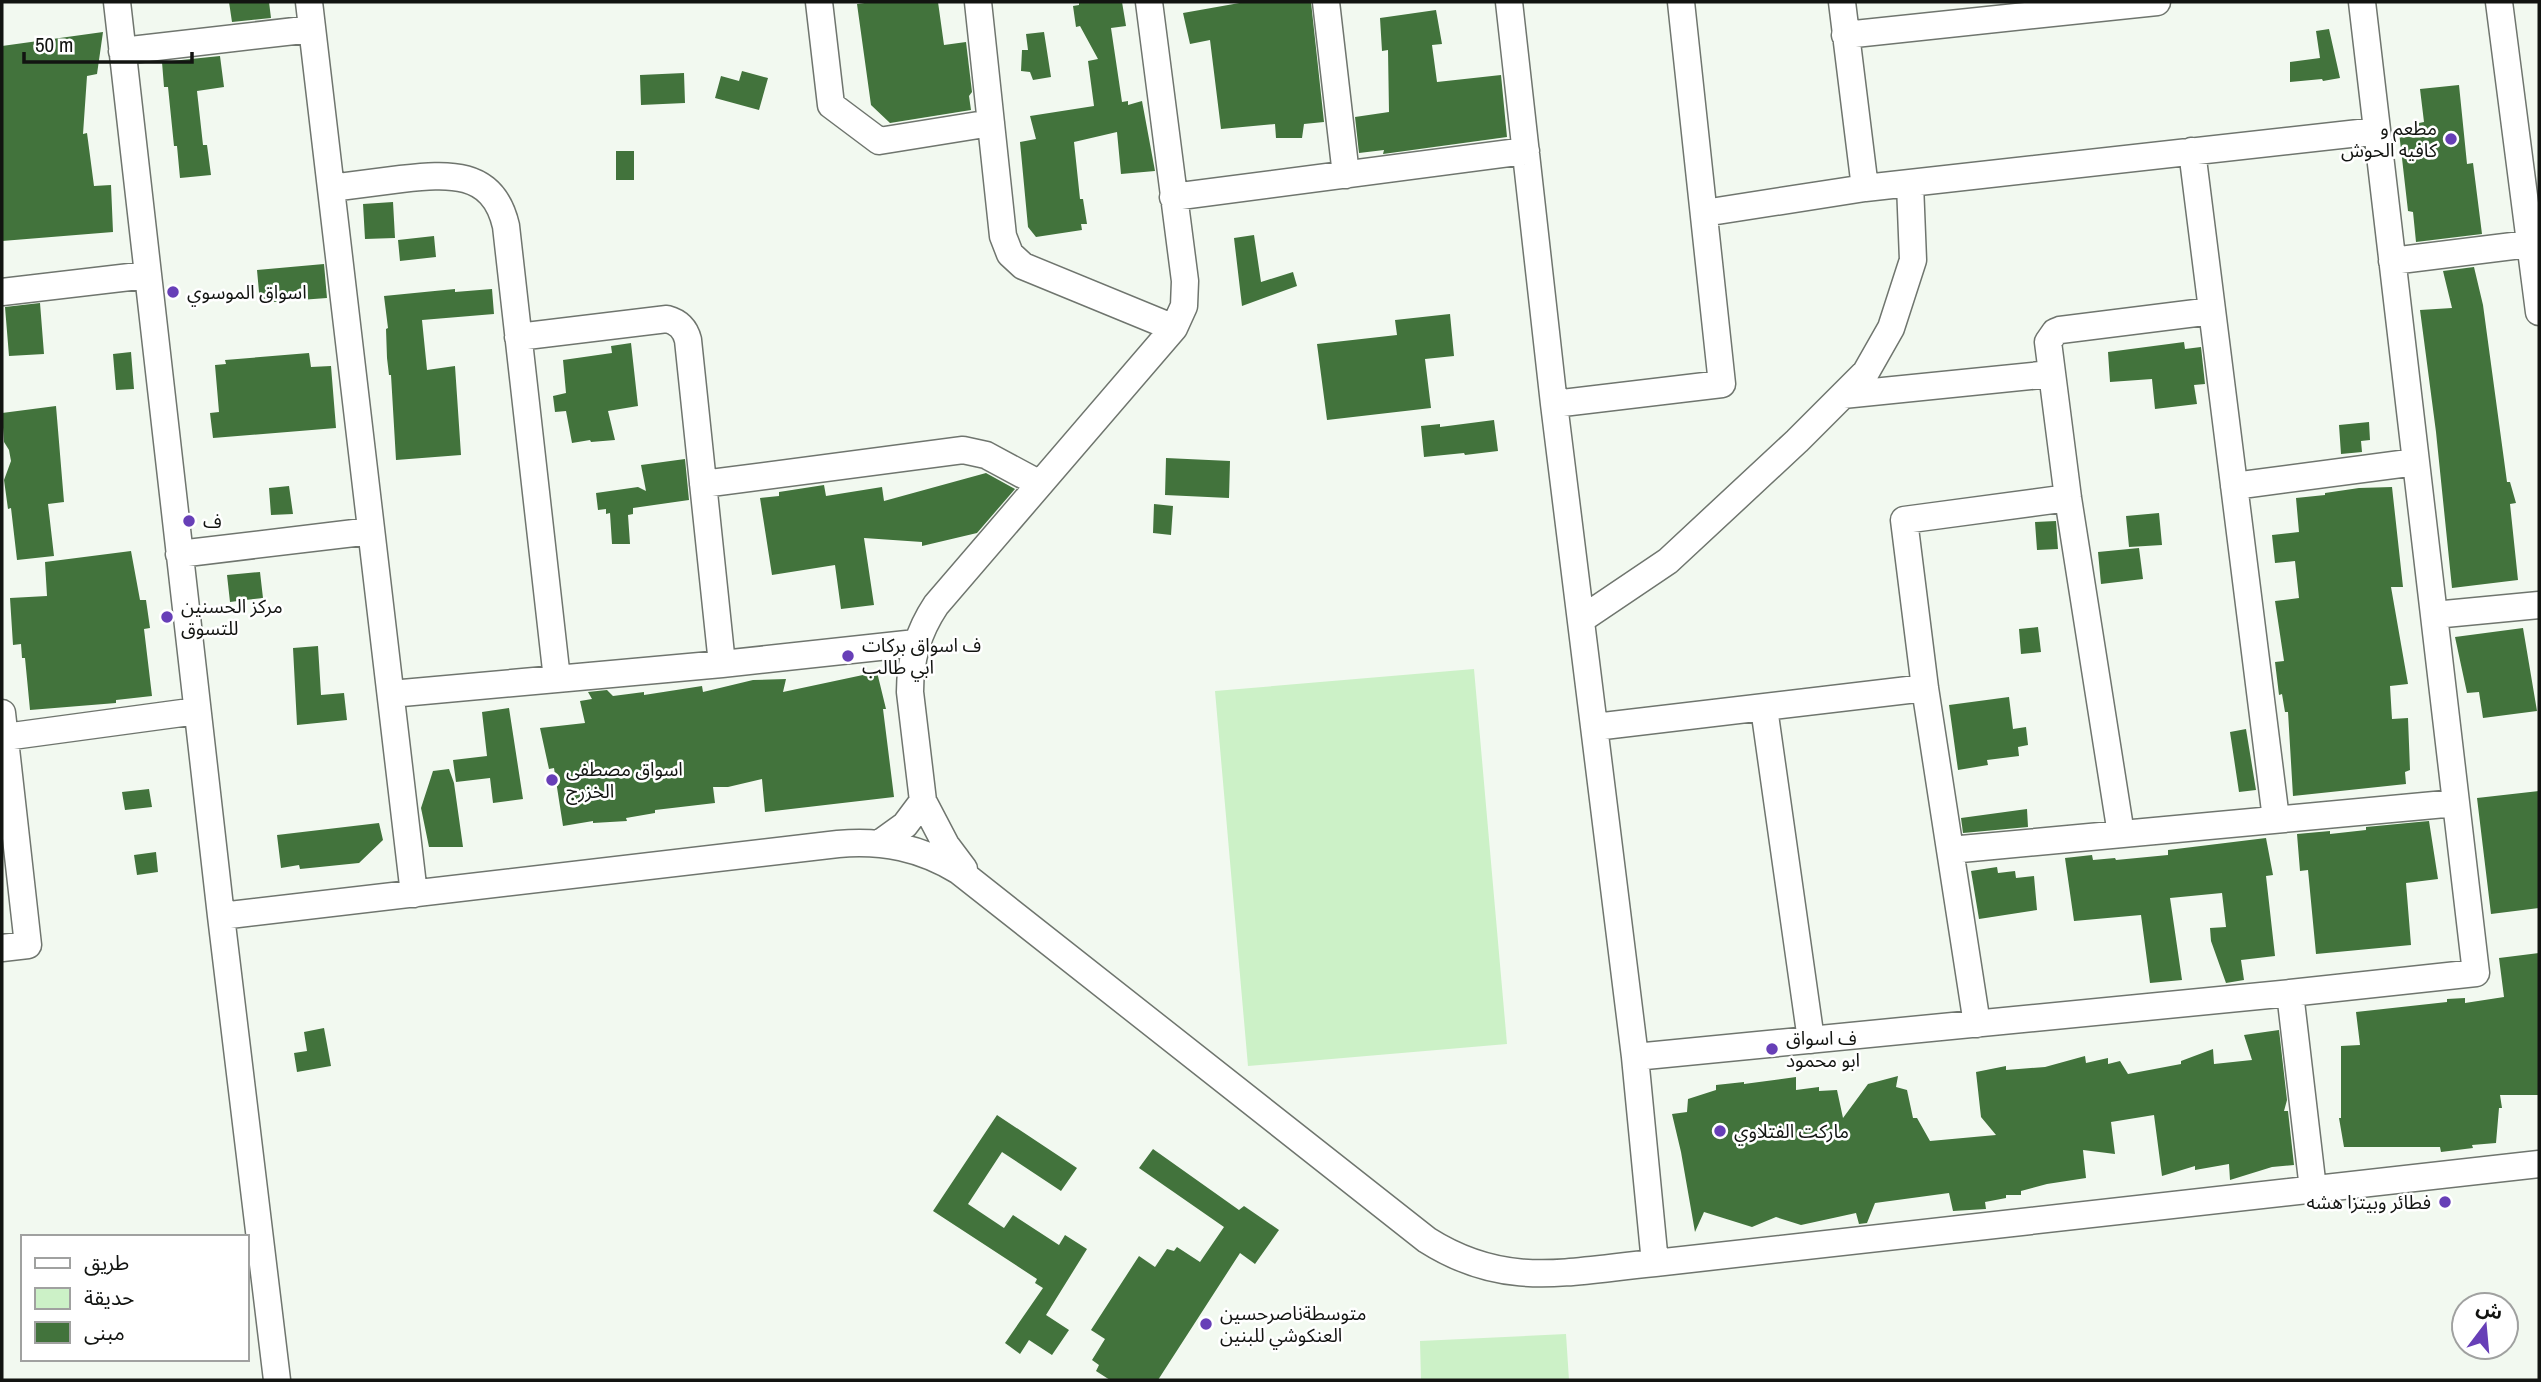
<svg xmlns="http://www.w3.org/2000/svg" width="2541" height="1382" viewBox="0 0 2541 1382" font-family="'Archivo Narrow','Noto Sans Arabic',sans-serif">
	<style>
		.green { fill: #ccf1c7 }
		.building { fill: #42733c }
		.lines { fill: none; stroke-linecap: round; stroke-linejoin: round }
		.minor-casing { stroke: #6f756e; stroke-width: 29 }
		.minor { stroke: #fff; stroke-width: 26 }
		.poi-dot { fill: #673fb7; stroke: #fff; stroke-width: 2.5 }
		.labels { text-anchor: middle; stroke-width: 5; stroke-linejoin: round; paint-order: stroke }
		.poi-label { font-size: 19px; fill: #121411; stroke: #fff; text-anchor: start }
	</style>
	<rect width="100%" height="100%" fill="#f2f9f0"/>
	<path class="green" d="M1474,669L1507,1044L1248,1066L1215,691Z
		M1566,1334L1569,1380H1421L1420,1341Z"/>
	<path class="building" d="M229,2H269L271,18L232,22Z
		M872,2H938L944,45L966,42L972,92L969,96L971,110L890,123L871,105L857,4Z
		M1079,2H1122L1126,26L1111,28L1122,102L1128,101V105L1142,101L1155,171L1121,174L1117,132L1074,142L1080,199H1083L1087,224H1081L1082,230L1036,237L1028,227L1020,142L1036,139L1030,116L1094,106L1088,61L1098,59L1080,26L1076,27L1073,6L1079,5Z
		M1245,2H1311L1324,122L1304,124L1302,138H1276L1275,124L1221,129L1210,40L1190,44L1183,13Z
		M1436,10L1442,44L1432,45L1437,82L1501,75L1507,137L1383,154L1384,150L1359,153L1355,117L1389,112L1388,50L1382,51L1380,18Z
		M2329,29L2340,78L2323,81L2322,79L2290,82V62L2320,58L2316,31Z
		M103,32L97,74L87,76L83,134L87,133L94,186L111,185L113,232L2,241V46Z
		M1044,32L1051,77L1033,80L1030,72L1021,71L1022,50H1028L1026,34Z
		M220,56L224,87L197,91L203,145H207L211,175L180,178L177,146H174L168,87H164L162,62Z
		M742,71L768,78L759,110L715,98L721,76L739,81Z
		M684,73L685,103L641,105L640,75Z
		M2459,85L2467,164L2473,163L2482,234L2416,242L2413,212L2408,211L2399,132H2412L2414,124L2424,122L2420,89Z
		M616,151H634V180H616Z
		M393,202L395,238L365,239L363,204Z
		M1254,235L1261,282L1293,272L1297,286L1242,306L1234,238Z
		M434,236L436,257L400,261L398,240Z
		M324,264L327,298L260,303L257,270Z
		M2474,267L2483,305L2507,482H2510L2516,503L2510,504L2518,580L2452,588L2436,432L2420,310L2452,308L2443,271Z
		M455,289V292L492,289L494,314L422,320L427,370L455,366L461,455L396,460L391,375H389L387,358L386,329L388,328L384,296Z
		M40,303L44,354L9,356L5,307Z
		M1450,314L1454,356L1425,359L1431,408L1327,420L1317,344L1397,335L1395,320Z
		M2184,342L2185,349L2201,347L2205,384L2194,385L2197,404L2155,409L2152,379L2110,382L2108,352Z
		M631,343L638,406L608,411L615,440L591,442L590,440L572,443L566,411L555,412L553,396L566,393L563,360L612,353L611,346Z
		M131,352L134,389L116,390L113,354Z
		M309,353L311,367L331,366L336,428L213,438L210,413L219,412L215,365L226,364L225,360Z
		M56,406L64,502L48,504L54,556L17,560L11,508L8,509L4,480L11,461L9,450L4,442L2,413Z
		M1494,420L1498,451L1465,455L1464,453L1424,457L1421,426L1440,424V427Z
		M2369,422L2370,440L2361,441L2362,452L2341,454L2339,425Z
		M1166,458L1230,461L1229,498L1165,495Z
		M685,459L689,500L633,508V514L628,515L630,544H612L610,513L606,514V509L598,510L596,493L638,487L646,491L641,465Z
		M986,473L1015,489L977,533L922,546V542L864,538L874,605L841,609L835,565L772,575L760,498L779,496V492L824,485L826,496L882,487L884,501Z
		M289,486L293,514L271,515L269,488Z
		M2392,487L2403,587H2391L2408,684L2390,686L2392,719L2408,718L2410,770L2405,772L2406,784L2293,796L2288,712H2285L2282,694L2279,695L2275,662L2284,661L2275,601L2299,598L2295,561L2275,563L2272,535L2299,532L2296,498L2325,495V493L2359,488Z
		M1154,504L1173,506L1171,535L1153,533Z
		M2159,513L2162,545L2129,547L2126,516Z
		M2056,521L2058,549L2037,550L2035,522Z
		M2139,548L2143,579L2101,584L2098,552Z
		M131,551L140,600H146L150,628L144,629L152,696L116,700V703L30,710L25,658H22L21,644L13,645L10,598L47,596L45,562Z
		M260,572L263,598L230,602L227,575Z
		M2038,627L2041,652L2021,654L2019,629Z
		M2523,628L2537,711L2483,718L2479,692L2467,693L2455,637Z
		M318,646L321,695L344,693L347,720L297,725L293,648Z
		M877,672L886,709H883L894,797L765,812L762,779L728,787H713L715,803L655,810V813L626,818L627,821L593,823V821L563,826L554,768L549,769L540,728L585,723L580,701L592,699L588,692L607,690L613,696L644,692V695L702,686L703,692L753,680L786,679L783,692Z
		M2009,697L2013,729L2026,727L2028,745L2018,747L2019,756L1987,760L1988,765L1958,770L1949,705Z
		M509,708L523,799L493,803L490,778L456,782L453,760L487,756L482,712Z
		M2246,729L2256,790L2239,792L2230,732Z
		M449,769L454,783L463,847H429L421,808L433,771Z
		M149,789L152,807L125,810L122,792Z
		M2539,791V908L2491,914L2477,798Z
		M2027,809L2028,827L1963,833L1961,818Z
		M2429,821L2438,879L2406,883L2411,945L2316,954L2308,870L2300,871L2297,834L2330,831V834L2366,830V827Z
		M379,823L383,840L359,863L300,869L299,865L281,868L277,835Z
		M2266,838L2273,875L2266,876L2275,956L2241,960L2244,980L2226,983L2211,941L2210,928L2226,927L2222,893L2170,898L2182,980L2150,983L2141,915L2074,921L2065,858L2092,855L2093,860L2115,858L2116,860L2168,855V850Z
		M156,852L158,872L137,875L134,855Z
		M1997,867L1998,873L2015,871L2016,878L2034,876L2037,910L1979,919L1971,871Z
		M2539,953V1095H2500L2502,1108H2499L2496,1143L2472,1145L2473,1148L2441,1152L2440,1147H2344L2339,1118H2341V1046L2360,1045L2356,1012L2447,1002V999L2465,998V1003L2504,997L2499,958Z
		M324,1028L331,1066L297,1072L294,1053L307,1051L304,1032Z
		M2279,1030L2287,1100L2284,1111H2288L2294,1165L2272,1167L2230,1180L2229,1164L2195,1170V1166L2162,1176L2154,1115L2111,1122L2115,1154L2083,1150L2086,1178L2047,1184L2021,1191V1195H2006V1198L1985,1202L1986,1209L1953,1211L1949,1193L1875,1203L1867,1223L1859,1224L1856,1213L1801,1225L1776,1217L1752,1227L1704,1212L1695,1232L1681,1152L1672,1114L1687,1112L1688,1099L1716,1090V1085L1744,1082V1084L1796,1077V1090L1819,1087V1091L1837,1090L1843,1118L1868,1084L1898,1076L1896,1087L1907,1090L1913,1118H1917L1930,1141L1996,1135L1981,1117L1976,1072L2006,1066V1070L2045,1067L2085,1056L2086,1063L2108,1058V1064L2120,1061L2128,1074L2181,1064V1061L2213,1049L2214,1064L2252,1060L2244,1035Z
		M997,1115L1077,1168L1061,1191L1002,1152L968,1204L1004,1228L1013,1215L1059,1245L1065,1235L1087,1249L1046,1315L1069,1330L1052,1355L1029,1340L1020,1354L1005,1343L1043,1288L1035,1283L1037,1279L933,1211Z
		M1153,1149L1239,1210L1244,1206L1279,1230L1255,1264L1240,1253L1158,1380H1110L1096,1371L1099,1365L1092,1360L1105,1339L1091,1330L1139,1256L1155,1267L1167,1249L1174,1251L1177,1247L1200,1262L1224,1227L1139,1168Z"/>
	<g class="lines">
		<defs>
			<path id="minor" d="M117,2L221,916L277,1380
				M309,2L414,894
				M819,2L831,105L879,141L991,123
				M978,2L1003,236L1010,254L1023,266L1174,328
				M1326,2L1346,175
				M1509,2L1554,404L1635,1057L1655,1263
				M1842,2L1865,188
				M2499,2L2539,312
				M1845,35L2157,2
				M122,51L312,29
				M2192,151L2276,819
				M331,188C354,185 378,182 401,179C447,174 493,169 506,226L557,679
				M1173,197L1526,151
				M1704,213L1865,188L2377,131
				M2392,261L2529,244
				M2,292L147,275
				M518,337L667,319C678,322 685,328 688,340L722,664
				M1843,395L2051,374
				M1554,404L1722,384L1681,2
				M703,484L963,450L986,455L1040,484
				M2234,486L2416,462
				M179,554L371,531
				M2434,615L2539,605
				M1582,619L1668,561L1797,441L1866,372L1891,328L1913,260L1910,184
				M391,694L722,664L916,643
				M1764,708L1811,1040
				M2,713L28,945L2,948
				M1595,727L1925,688
				M5,737L197,711
				M2121,834L2068,498L2048,342L2055,332L2060,330L2212,311
				M880,843L905,825L923,801
				M1950,850L1925,688L1904,520L2068,498
				M964,869L946,845L923,801L910,692C910,659 918,632 936,605L1174,328L1184,306L1185,281L1149,2
				M221,916L838,844C883,840 921,848 959,871L1427,1240C1506,1290 1568,1271 1655,1263L2539,1164
				M2290,993L2313,1189
				M1977,1024L1950,850L2456,803
				M1635,1057L2290,993L2476,973L2362,2"/>
		</defs>
		<use href="#minor" class="minor-casing"/>
		<use href="#minor" class="minor"/>
	</g>
	<g class="poi-dot">
		<circle cx="2451" cy="139" r="7"/>
		<circle cx="173" cy="292" r="7"/>
		<circle cx="189" cy="521" r="7"/>
		<circle cx="167" cy="617" r="7"/>
		<circle cx="848" cy="656" r="7"/>
		<circle cx="552" cy="780" r="7"/>
		<circle cx="1772" cy="1049" r="7"/>
		<circle cx="1720" cy="1131" r="7"/>
		<circle cx="2445" cy="1202" r="7"/>
		<circle cx="1206" cy="1324" r="7"/>
	</g>
	<g class="labels">
		<g class="poi-label">
			<text x="2437" y="135" text-anchor="end">مطعم و<tspan x="2437" dy="22">كافيه الحوش</tspan></text>
			<text x="187" y="299">اسواق الموسوي</text>
			<text x="203" y="528">ف</text>
			<text x="181" y="613">مركز الحسنين<tspan x="181" dy="22">للتسوق</tspan></text>
			<text x="862" y="652">ف اسواق بركات<tspan x="862" dy="22">ابي طالب</tspan></text>
			<text x="566" y="776">اسواق مصطفى<tspan x="566" dy="22">الخزرج</tspan></text>
			<text x="1786" y="1045">ف اسواق<tspan x="1786" dy="22">ابو محمود</tspan></text>
			<text x="1734" y="1138">ماركت الفتلاوي</text>
			<text x="2431" y="1209" text-anchor="end">فطائر وبيتزا هشه</text>
			<text x="1220" y="1320">متوسطةناصرحسين<tspan x="1220" dy="22">العنكوشي للبنين</tspan></text>
		</g>
	</g>
	<rect width="2541" height="1382" fill="none" stroke="#121411" stroke-width="7"/>
	<rect x="21" y="1235" width="228" height="126" fill="#ffffff" stroke="#a0a1a0" stroke-width="2"/>
	<rect x="35" y="1258" width="35" height="10" fill="#ffffff" stroke="#a0a1a0" stroke-width="2"/>
	<text x="84" y="1270" font-size="21" fill="#121411">طريق</text>
	<rect x="35" y="1288" width="35" height="21" fill="#ccf1c7" stroke="#a0a1a0" stroke-width="2"/>
	<text x="84" y="1305" font-size="21" fill="#121411">حديقة</text>
	<rect x="35" y="1322" width="35" height="21" fill="#42733c" stroke="#a0a1a0" stroke-width="2"/>
	<text x="84" y="1340" font-size="21" fill="#121411">مبنى</text>
	<g transform="translate(2485 1326) rotate(16)"><circle r="33" fill="#ffffff" stroke="#a0a1a0" stroke-width="2"/>
	<path d="M0-5L12 26L0 18L-12 26Z" fill="#673fb7"/>
	<text y="-10" font-size="19" font-weight="bold" text-anchor="middle" fill="#121411">ش</text>
	</g>
	<path d="M24 52v10h168v-10" fill="none" stroke="#121411" stroke-width="3.5"/>
	<text x="35" y="52" font-size="21" fill="#121411" stroke="#ffffff" stroke-width="5" paint-order="stroke">50 m</text>
</svg>
